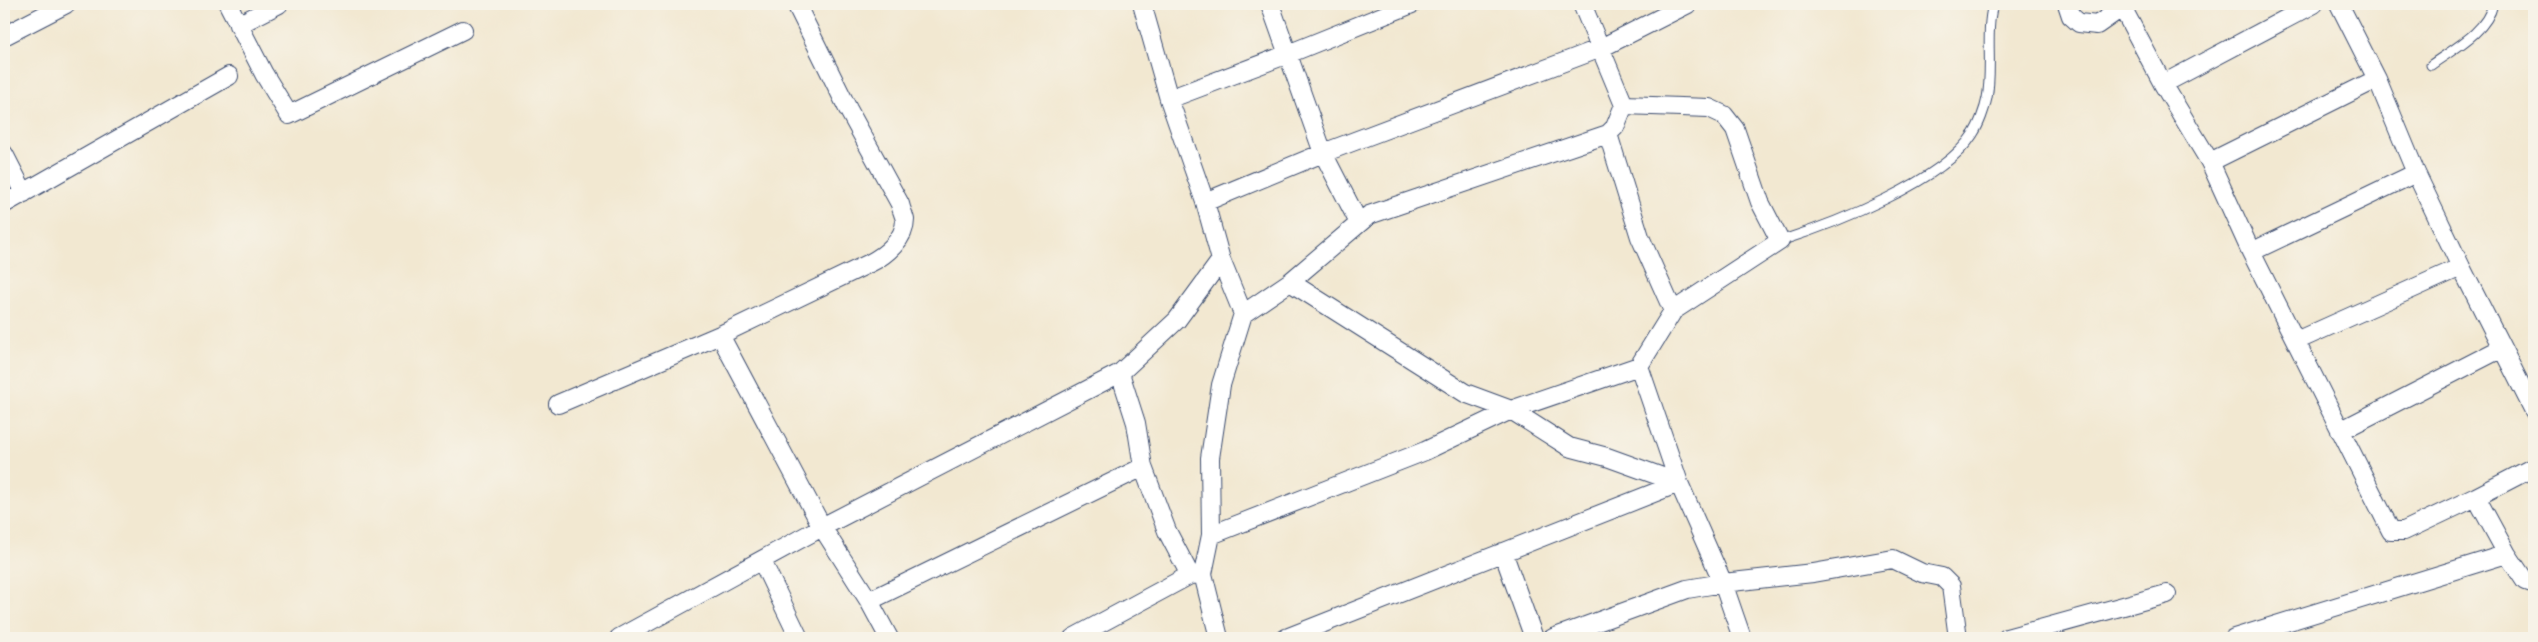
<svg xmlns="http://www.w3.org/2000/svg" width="2538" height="642" viewBox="0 0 2538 642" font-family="'IM FELL Great Primer',serif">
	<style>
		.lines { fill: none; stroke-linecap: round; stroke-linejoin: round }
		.service-casing { stroke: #3b4b6f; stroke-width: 11 }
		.minor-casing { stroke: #3b4b6f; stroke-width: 20 }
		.service { stroke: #fff; stroke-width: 9 }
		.minor { stroke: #fff; stroke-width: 18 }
	</style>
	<rect width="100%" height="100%" fill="#f7f3e8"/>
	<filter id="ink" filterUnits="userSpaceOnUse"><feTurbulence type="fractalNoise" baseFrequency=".02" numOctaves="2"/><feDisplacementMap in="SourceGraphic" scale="10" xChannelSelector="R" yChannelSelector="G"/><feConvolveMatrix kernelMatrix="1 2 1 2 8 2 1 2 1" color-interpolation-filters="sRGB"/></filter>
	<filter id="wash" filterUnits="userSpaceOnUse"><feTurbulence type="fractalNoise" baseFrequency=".0096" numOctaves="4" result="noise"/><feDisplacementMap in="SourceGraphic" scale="20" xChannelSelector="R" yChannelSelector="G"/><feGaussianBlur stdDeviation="1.12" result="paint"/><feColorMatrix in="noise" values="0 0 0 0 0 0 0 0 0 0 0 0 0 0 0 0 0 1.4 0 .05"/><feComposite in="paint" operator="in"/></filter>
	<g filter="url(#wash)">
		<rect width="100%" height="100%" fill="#f2e8d1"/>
	</g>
	<g filter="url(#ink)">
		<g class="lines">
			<defs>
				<path id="service" d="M2431,65C2453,49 2487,32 2493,4
					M1780,241C1833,224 1943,182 1973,134C1979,125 1985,109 1987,98C1993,68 1985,34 1993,4"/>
				<path id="minor" d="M228,4L264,74L289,115L463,30
					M1142,4L1169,99L1205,202L1221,260L1243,314L1221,385L1210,458L1211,535L1203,574L1219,638
					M1270,4L1323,153L1359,223
					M2067,4L2071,16L2079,23L2097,25L2127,4
					M2339,4L2377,79L2416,173L2461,267L2534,411
					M2122,7L2163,84L2210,162L2251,252L2391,531H2404L2476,497L2534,467
					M238,25L279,4
					M4,36L66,4
					M2163,84L2314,4
					M1169,99L1288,54L1412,4
					M1608,134L1640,237L1673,311
					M4,154L24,193
					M2210,162L2377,79
					M1205,202L1323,153L1601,48L1688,4
					M4,204L229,76
					M2251,252L2416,173
					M1290,282L1369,215L1608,134L1615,127L1624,105L1582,4
					M1243,314L1290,282L1465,393L1511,410L1569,447L1607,457L1679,483
					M720,335L822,527L869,601L889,638
					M2296,341L2461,267
					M1639,366L1679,483L1723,583L1742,638
					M1120,373L1136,423L1143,467L1167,531L1190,575
					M558,404L720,335L870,263C886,255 905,239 905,220C904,215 901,209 900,204L848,109L796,4
					M2340,431L2502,348
					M2476,497L2507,554
					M1211,535L1425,451L1511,410L1639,366L1673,311L1780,241L1760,202L1735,129L1724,115L1709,108L1624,105
					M1503,552L1534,638
					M762,561L799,638
					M869,601L1143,467
					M619,638L822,527L1120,373L1177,320L1221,260
					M1073,638L1190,575L1201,574
					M1286,638L1679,483
					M1553,638L1687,589L1723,583L1813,573L1893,559L1922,573L1942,577L1951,586L1958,638
					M2007,638L2167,594
					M2234,638L2507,554L2525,581L2534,584"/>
			</defs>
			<use href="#service" class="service-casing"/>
			<use href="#minor" class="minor-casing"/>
			<use href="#service" class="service"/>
			<use href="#minor" class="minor"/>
		</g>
	</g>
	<rect width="2538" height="642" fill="none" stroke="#f7f3e8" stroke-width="20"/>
</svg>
